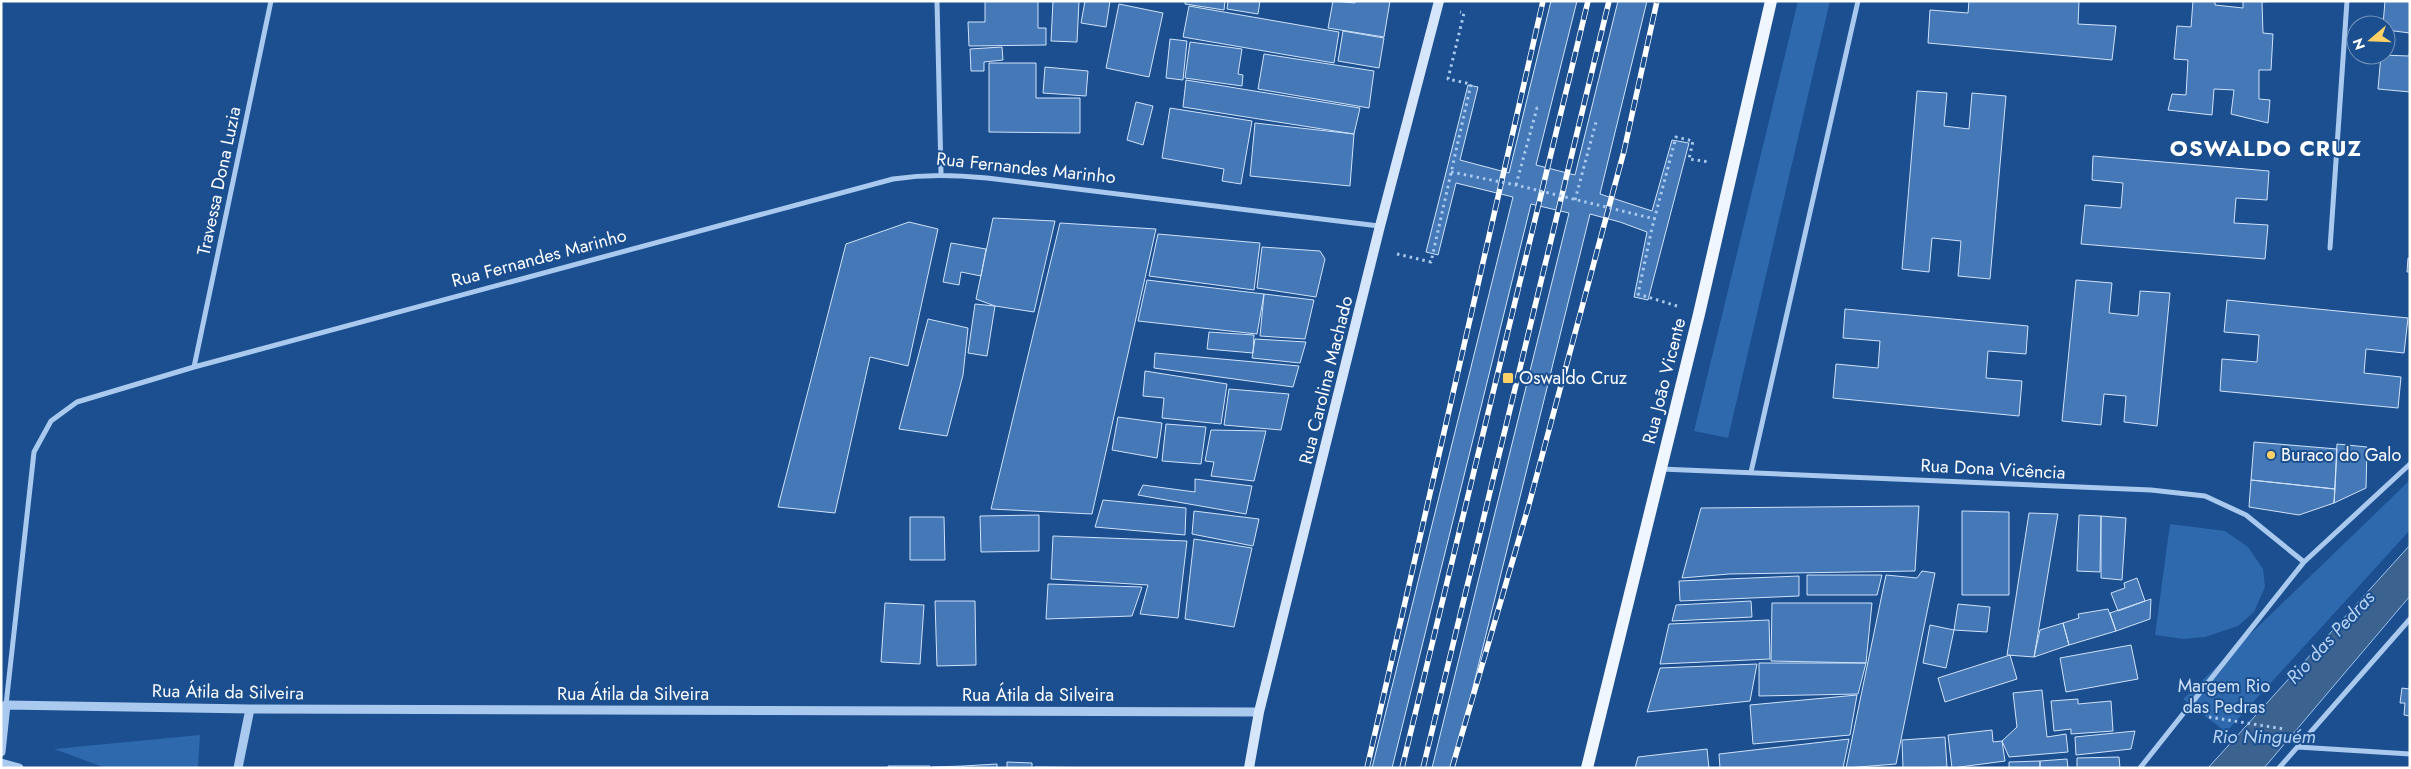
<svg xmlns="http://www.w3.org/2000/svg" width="2411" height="769" viewBox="0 0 2411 769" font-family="Jost,sans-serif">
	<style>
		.green { fill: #2e69ad }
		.water { fill: #3c6290; stroke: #9cc4f0 }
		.building { fill: #4478b7; stroke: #cfe3fa }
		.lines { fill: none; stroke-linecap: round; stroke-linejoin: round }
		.path { stroke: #a9c9ee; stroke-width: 3; stroke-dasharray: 2.5 4; stroke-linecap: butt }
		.minor { stroke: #a9c9ee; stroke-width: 5 }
		.tertiary { stroke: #a9c9ee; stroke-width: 9 }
		.secondary { stroke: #d6e6fa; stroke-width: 10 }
		.primary { stroke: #f0f6ff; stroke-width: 12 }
		.rail-casing { stroke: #fff; stroke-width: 5.5 }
		.rail { stroke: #1b4f8f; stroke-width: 4; stroke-dasharray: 11; stroke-linecap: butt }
		.path-bridge { stroke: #a9c9ee; stroke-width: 3; stroke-dasharray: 2.5 4; stroke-linecap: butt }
		.poi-dot { fill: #ffd166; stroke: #1b4f8f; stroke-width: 2 }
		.labels { text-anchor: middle; stroke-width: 4; stroke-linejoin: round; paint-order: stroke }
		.street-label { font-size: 18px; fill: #fff; stroke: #1b4f8f }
		.poi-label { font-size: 18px; fill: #fff; stroke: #1b4f8f; text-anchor: start }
		.park-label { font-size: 18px; fill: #cfe3fa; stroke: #1b4f8f }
		.water-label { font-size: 19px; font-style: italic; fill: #b5d3f5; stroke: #1b4f8f }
		.district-label { font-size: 22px; font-weight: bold; letter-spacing: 1px; fill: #fff; stroke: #1b4f8f }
	</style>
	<rect width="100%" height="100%" fill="#1b4f8f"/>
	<path class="green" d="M1798,1H1830L1728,438L1694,431Z
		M2410,480V530L2226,732L2183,699Z
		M2170,524L2225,531L2248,547L2263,569L2265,587L2254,612L2238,626L2205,637L2183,639L2155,635Z
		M200,735L198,768H106L54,749Z"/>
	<path class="water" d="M2410,545V596L2264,768H2208Z"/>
	<path class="building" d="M985,1H1038V28H1046V45L969,46L968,22H985Z
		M1053,1H1079L1077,42L1051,41Z
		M1085,1H1110L1106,27L1081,23Z
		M1185,1H1225L1224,10L1185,4Z
		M1228,1H1260L1258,14L1227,9Z
		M1333,1L1355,3V1H1390L1384,37L1328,28Z
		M1551,1H1577L1536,165L1575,175L1618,1H1647L1600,194L1652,211L1672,140L1689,143L1648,300L1634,297L1647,232L1620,222L1590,214L1453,768H1432L1569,213L1531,204L1392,768H1372L1513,197L1456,183L1438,255L1426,252L1468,85L1478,87L1460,160L1509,173Z
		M1969,1H2079L2078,24L2116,26L2112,60L1928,43L1930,10L1968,13Z
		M2193,1H2215V5L2243,8V1H2276L2262,2L2263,33L2273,34L2271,70H2259V99L2270,100L2268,123L2231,114L2234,90L2214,89L2212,115L2168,110L2172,94L2186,95L2188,60L2174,59L2177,26L2191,27Z
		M2385,1H2410V33L2386,30V25H2383Z
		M1119,4L1163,13L1149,77L1106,68Z
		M1189,6L1339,32L1334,63L1183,37Z
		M1343,31L1384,38L1379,68L1338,61Z
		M1170,39L1187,41L1183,80L1166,78Z
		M1190,42L1242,49L1238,74L1243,75L1242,86L1185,78Z
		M1002,47L1003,60L984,62V71H971L970,49Z
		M2410,47V92L2378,89L2381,55L2409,56Z
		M1264,54L1374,71L1369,108L1258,89Z
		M989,63H1036V98H1080V133L989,132Z
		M1045,67L1088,71L1086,96L1043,93Z
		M1186,80L1360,108L1354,134L1183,107Z
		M1917,91L1947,93L1944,126L1969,129L1972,93L2006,96L1990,279L1958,276L1961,241L1932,238L1929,272L1902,269Z
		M1136,102L1153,106L1143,145L1127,140Z
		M1170,108L1252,121L1241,184L1222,181L1224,169L1162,158Z
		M1255,123L1354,134L1350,186L1250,176Z
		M2093,156L2269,171L2267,200L2236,198L2234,223L2268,225L2265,259L2081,244L2085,205L2121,208L2123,183L2092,180Z
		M993,218L1055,221L1034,312L995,306L976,299Z
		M909,222L938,229L908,366L870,357L835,513L778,507L846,244Z
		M1060,223L1156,229L1092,514L991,509Z
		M1158,234L1260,243L1254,290L1149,276Z
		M951,243L986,249L981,276L961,272L959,285L943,282Z
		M1262,247L1320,251L1325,259L1316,297L1257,288Z
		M2408,258L2410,259V272H2407Z
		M1147,280L1264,294L1257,334L1138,321Z
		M2076,280L2112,283L2109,313L2138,316L2140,291L2170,293L2157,426L2124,422L2126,396L2104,394L2101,425L2062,421Z
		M1264,294L1314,300L1305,339L1260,336Z
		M2227,300L2408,318L2404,353L2366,349L2364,373L2401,377L2398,408L2220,391L2222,359L2257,362L2259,335L2224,332Z
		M975,304L995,306L987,356L968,353Z
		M1845,309L2028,326L2026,354L1988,351L1986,378L2022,381L2019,416L1833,398L1836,364L1878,368L1880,341L1843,338Z
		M928,319L968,328L963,375L947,436L899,429Z
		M1209,332L1254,335L1253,353L1207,349Z
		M1255,339L1306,342L1300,363L1252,358Z
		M1155,353L1299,366L1293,387L1154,368Z
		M1145,371L1227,384L1221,424L1162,418L1164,398L1143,396Z
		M1229,389L1289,394L1281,430L1224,425Z
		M1118,417L1162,423L1157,458L1112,450Z
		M1166,424L1206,427L1201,464L1162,461Z
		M1211,430L1266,431L1254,481L1211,476L1214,462L1205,461Z
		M2254,442L2337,449L2335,489L2251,480Z
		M2337,444L2367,447L2366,488L2334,503Z
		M1195,479L1252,486L1246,514L1138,495L1143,485L1195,492Z
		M2251,480L2335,489L2334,503L2299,515L2249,507Z
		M1103,500L1186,508L1185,535L1095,527Z
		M1919,506L1915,571L1729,574L1682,578L1701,508Z
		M1194,511L1259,519L1253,546L1192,534Z
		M1962,511L2009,512V595H1962Z
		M2029,513L2058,514L2034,657L2007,655Z
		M1039,515V551L981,552L980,516Z
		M2079,515L2101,516L2100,572L2077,571Z
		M2101,516L2126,518L2122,580L2101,578Z
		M910,517H944L945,560H910Z
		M1053,536L1187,541L1178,618L1140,614L1148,585L1051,579Z
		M1194,539L1252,548L1234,627L1185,619Z
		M1922,571L1935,573L1896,764L1846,768L1886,575L1917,578Z
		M1807,575H1882L1877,595H1807Z
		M1799,576V596L1680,601L1679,581Z
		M2137,578L2145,601L2118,611L2111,593L2125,588L2124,583Z
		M1048,584L1142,587L1132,616L1046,619Z
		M2151,599L2150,619L2116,631L2110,613Z
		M935,601H975L976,665L937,666Z
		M1751,601L1752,617L1672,621L1676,605Z
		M885,603L924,605L920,664L881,662Z
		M1772,603H1872L1866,663L1771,661Z
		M1958,604L1990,607L1987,632L1954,630Z
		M2108,609L2116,631L2069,645L2063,623L2079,618L2078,614Z
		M1769,620L1770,659L1660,664L1669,624Z
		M2063,623L2069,645L2034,657L2040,630Z
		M1930,625L1954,630L1946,668L1923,663Z
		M2131,645L2138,679L2066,692L2060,658Z
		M2010,655L2017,679L1945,702L1938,678Z
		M1759,663H1866L1858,694L1759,696Z
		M1757,664L1750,701L1647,712L1660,668Z
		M2410,680V716L2404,715L2405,703H2400L2402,688L2409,689Z
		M2042,690L2047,737L2066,734L2068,752L2009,757L2002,741L2017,727L2013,693Z
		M1857,695L1850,735L1753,744L1750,705Z
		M2078,699V704L2111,701L2113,731L2071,734V729L2054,731L2051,701Z
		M1992,730L1993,742L2002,741L2005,761L1952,768L1948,735Z
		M2135,731L2131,749L2076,755L2075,737Z
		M1945,737L1947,767L1903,768L1902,740Z
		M1849,739L1843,768H1720L1719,754Z
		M1707,749L1709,768H1635L1638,757Z
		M2119,757L2120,768H2077V758Z
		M2067,759L2068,768H2040V761Z
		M2040,761V768H2009V762Z
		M1007,762L1032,763V768H1007Z
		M997,764V768H963V766Z
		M888,766H930V768H888Z
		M963,766V768H932V767Z
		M1035,767L1108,768H1109H1035Z"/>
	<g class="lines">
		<path class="path" d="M1516,185L1537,108H1541
			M1575,200L1596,122L1598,123
			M1397,254L1431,262L1471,84L1448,79L1464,13L1460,12
			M1677,306L1638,294L1652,228L1676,137L1693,141L1689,159L1710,162
			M2209,717L2284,729"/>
		<path class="minor" d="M937,1L941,173
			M2330,248L2347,1
			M194,367L271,1
			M1661,469L2151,490L2205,496L2246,515L2304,562
			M1751,472L1858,1
			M6,705L34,452L51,421L77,402L194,367L893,179C927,174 954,175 987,178L1379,226
			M2298,747L2410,754
			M2140,768L2304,562L2410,464
			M2279,768L2410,619"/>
		<path class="tertiary" d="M1,752L6,705L250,709L1259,712
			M1,763L19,768
			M238,768L250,709"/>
		<path class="secondary" d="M1249,768L1259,712L1380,226L1439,1"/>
		<path class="primary" d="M1587,768L1699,314L1771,1"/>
		<defs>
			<path id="rail" d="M1367,768L1543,1
				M1402,768L1588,1
				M1423,768L1609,1
				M1452,768L1528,508L1624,151L1657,1"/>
		</defs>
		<use href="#rail" class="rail-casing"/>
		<use href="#rail" class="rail"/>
		<path class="path-bridge" d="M1451,172L1516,185L1655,219"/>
	</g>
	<g class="poi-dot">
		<rect x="1502" y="372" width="12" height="12" rx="2.5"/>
		<circle cx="2271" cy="455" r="5"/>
	</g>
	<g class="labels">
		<g class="street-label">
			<text transform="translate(1026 168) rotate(6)" y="6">Rua Fernandes Marinho</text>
			<text transform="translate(219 181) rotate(-78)" y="6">Travessa Dona Luzia</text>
			<text transform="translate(539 258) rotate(-15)" y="6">Rua Fernandes Marinho</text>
			<text transform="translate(1326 380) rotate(-76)" y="6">Rua Carolina Machado</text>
			<text transform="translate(1664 381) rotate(-76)" y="6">Rua João Vicente</text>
			<text transform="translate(1993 469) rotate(3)" y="6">Rua Dona Vicência</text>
			<text transform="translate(228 692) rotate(1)" y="6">Rua Átila da Silveira</text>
			<text x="633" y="700">Rua Átila da Silveira</text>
			<text x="1038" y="701">Rua Átila da Silveira</text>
		</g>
		<g class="poi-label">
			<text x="1519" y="384">Oswaldo Cruz</text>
			<text x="2281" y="461">Buraco do Galo</text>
		</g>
		<g class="park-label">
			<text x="2224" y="692">Margem Rio<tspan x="2224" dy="21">das Pedras</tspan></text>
		</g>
		<g class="water-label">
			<text transform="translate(2330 637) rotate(-47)" y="7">Rio das Pedras</text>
			<text x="2264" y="743">Rio Ninguém</text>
		</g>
		<g class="district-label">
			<text x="2266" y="156">OSWALDO CRUZ</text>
		</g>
	</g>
	<rect width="2411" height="769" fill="none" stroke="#ffffff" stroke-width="5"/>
	<g transform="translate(2371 40) rotate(251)"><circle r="24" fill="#1b4f8f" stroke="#7695bc"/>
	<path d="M0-4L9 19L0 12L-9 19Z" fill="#ffd166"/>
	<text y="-8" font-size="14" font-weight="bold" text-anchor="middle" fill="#ffffff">N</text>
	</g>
</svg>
